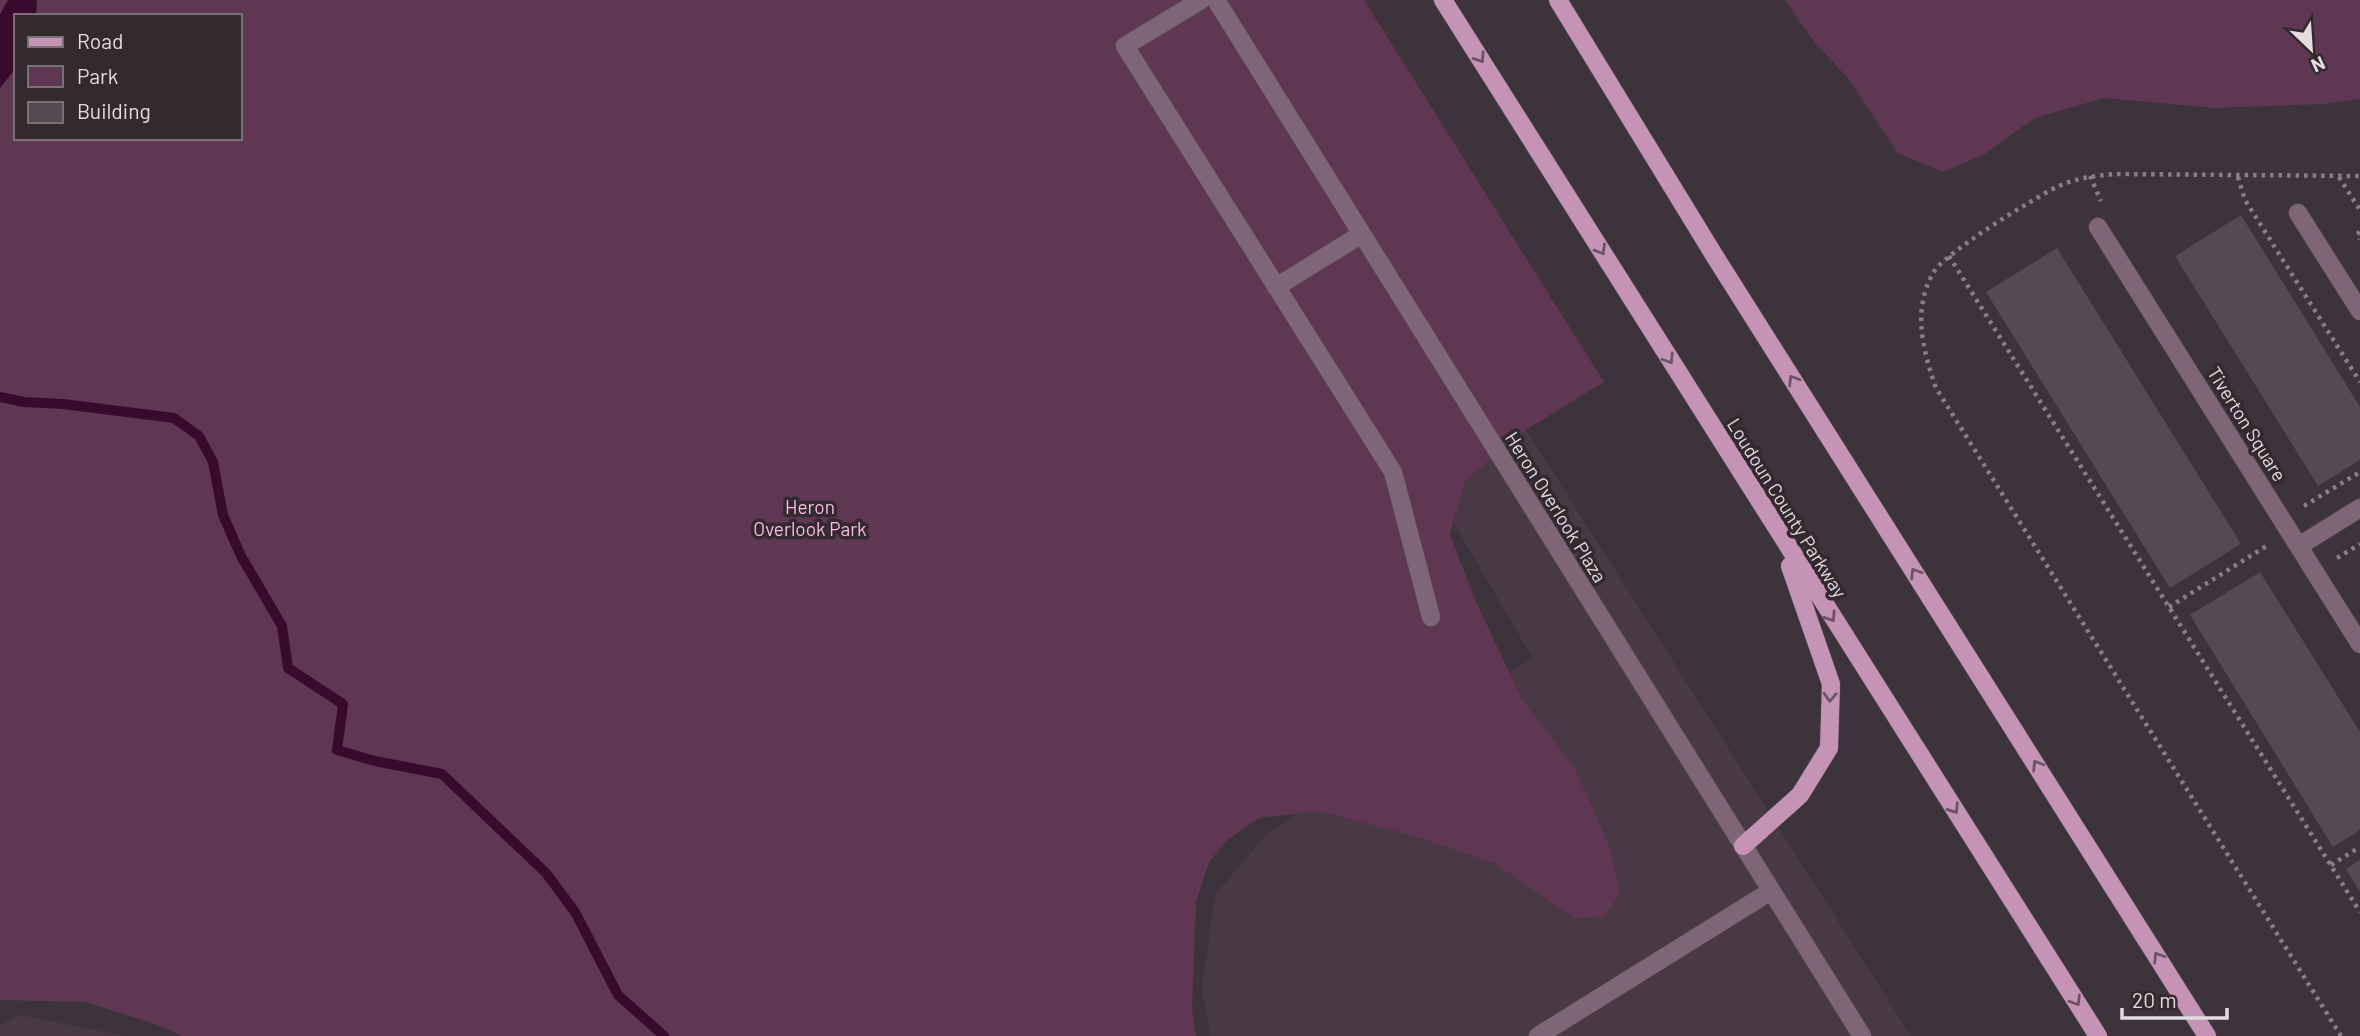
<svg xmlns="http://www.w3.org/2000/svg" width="2360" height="1036" viewBox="0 0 2360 1036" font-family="Barlow,sans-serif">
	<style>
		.built { fill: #493944 }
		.green { fill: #5f3753; fill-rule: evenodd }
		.water { fill: #39092e }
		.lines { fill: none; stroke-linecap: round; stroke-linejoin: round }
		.stream { stroke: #39092e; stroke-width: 10 }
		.building { fill: #554a51 }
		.minor-casing { stroke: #5b5158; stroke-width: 19 }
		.major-casing { stroke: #5b5158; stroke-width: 19 }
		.path { stroke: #887f85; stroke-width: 4.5; stroke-dasharray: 3.5 5; stroke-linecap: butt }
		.minor { stroke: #7f6676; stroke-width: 18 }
		.major { stroke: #c593b5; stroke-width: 18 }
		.oneway { stroke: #6d5365 }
		.labels { text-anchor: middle; stroke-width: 7; stroke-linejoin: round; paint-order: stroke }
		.street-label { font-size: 19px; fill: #e2dce0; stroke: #33292f }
		.park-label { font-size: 19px; fill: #fcbae7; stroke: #33292f }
	</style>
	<rect width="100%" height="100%" fill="#3d333a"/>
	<path class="built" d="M1525,428L1911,1036H1210L1202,989L1215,894L1267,834L1532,657L1432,486Z
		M20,1015L125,1036H0V1025Z"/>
	<path class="green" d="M0,0H1364L1604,382L1510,440L1464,483L1450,535L1474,597L1522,700L1574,767L1610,847L1620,893L1605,916L1575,918L1496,864L1414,836L1318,811L1259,818L1226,841L1209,862L1196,902L1192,1008L1196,1036H181L161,1026L86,1002L0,1000ZM16,16H240V138H16Z
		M1785,0H2360V99L2323,104L2215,108L2104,98L2035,118L1983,155L1943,172L1898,153L1847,77L1815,43Z"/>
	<path class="water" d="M8,0H37L36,16H16V68L0,88V14Z"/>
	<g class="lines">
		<path class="stream" d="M0,397L24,402L63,404L174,418L199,436L213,462L223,515L241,556L282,626L288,668L343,704L337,750L375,761L442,774L546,873L575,912L618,995L664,1036"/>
	</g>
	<path class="building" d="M2241,215L2360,407V460L2318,486L2175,256Z
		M2057,248L2241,544L2170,588L1986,292Z
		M2260,572L2360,732V830L2333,847L2190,615Z
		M2360,860V892L2346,869Z"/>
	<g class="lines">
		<defs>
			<path id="minor" d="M1201,0L1125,46L1393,472L1431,617
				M1216,0L1862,1036
				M2298,213L2360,311
				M2098,227L2360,644
				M1276,287L1362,234
				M2299,546L2360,508
				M1538,1036L1771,891"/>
			<path id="major" d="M1443,0L2098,1036
				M1558,0L1714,255L2207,1036
				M1743,846L1800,795L1829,748L1831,684L1790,566"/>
		</defs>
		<use href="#minor" class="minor-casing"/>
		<use href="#major" class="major-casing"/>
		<path class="path" d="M2090,176L2101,201
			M2238,177L2245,200L2360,382
			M2339,177L2360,210
			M2360,232L2357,234L2360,239
			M1949,256L2360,912
			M2304,506L2360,472
			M2337,558L2360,544
			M2169,607L2268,545
			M2331,865L2360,847
			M2341,1036L1936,388C1923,350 1912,311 1933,273C1943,254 2034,198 2057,187C2075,178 2095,176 2115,174L2360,176"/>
		<use href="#minor" class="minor"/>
		<use href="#major" class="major"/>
	</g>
	<defs><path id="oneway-chevron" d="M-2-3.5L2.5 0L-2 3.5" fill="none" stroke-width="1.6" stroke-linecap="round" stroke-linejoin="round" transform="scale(1.75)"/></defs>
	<g class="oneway">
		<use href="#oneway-chevron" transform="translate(1480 58) rotate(57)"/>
		<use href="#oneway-chevron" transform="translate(1601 250) rotate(59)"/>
		<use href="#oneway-chevron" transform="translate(1669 359) rotate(58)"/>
		<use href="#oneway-chevron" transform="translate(1793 380) rotate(-122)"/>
		<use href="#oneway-chevron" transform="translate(1915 573) rotate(-122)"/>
		<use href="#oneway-chevron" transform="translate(1831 617) rotate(57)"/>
		<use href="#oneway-chevron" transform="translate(1830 697) rotate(92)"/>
		<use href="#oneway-chevron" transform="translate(2037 765) rotate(-122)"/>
		<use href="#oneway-chevron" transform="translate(1954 809) rotate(57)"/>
		<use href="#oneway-chevron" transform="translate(2158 957) rotate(-122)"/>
		<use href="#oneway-chevron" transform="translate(2076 1001) rotate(58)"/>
	</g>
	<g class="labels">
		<g class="street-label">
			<text transform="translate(2247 424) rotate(58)" y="7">Tiverton Square</text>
			<text transform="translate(1556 507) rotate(58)" y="7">Heron Overlook Plaza</text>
			<text transform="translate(1787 508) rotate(58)" y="7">Loudoun County Parkway</text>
		</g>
		<g class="park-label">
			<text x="810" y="514">Heron<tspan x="810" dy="22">Overlook Park</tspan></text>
		</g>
	</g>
	<rect x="14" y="14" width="228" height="126" fill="#33292f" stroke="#797176" stroke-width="2"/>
	<rect x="28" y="37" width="35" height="10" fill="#c593b5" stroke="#797176" stroke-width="2"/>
	<text x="77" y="49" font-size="21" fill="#e2dce0">Road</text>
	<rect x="28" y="66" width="35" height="21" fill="#5f3753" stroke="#797176" stroke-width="2"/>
	<text x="77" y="84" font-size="21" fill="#e2dce0">Park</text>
	<rect x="28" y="102" width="35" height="21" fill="#554a51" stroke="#797176" stroke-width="2"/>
	<text x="77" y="119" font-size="21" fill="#e2dce0">Building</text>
	<g transform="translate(2311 49) rotate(155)" stroke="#33292f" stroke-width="5" paint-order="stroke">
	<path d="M0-5L12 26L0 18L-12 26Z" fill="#e2dce0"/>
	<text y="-10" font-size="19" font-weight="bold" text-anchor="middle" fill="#e2dce0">N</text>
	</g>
	<path d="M2122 1008v10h105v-10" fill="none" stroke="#e2dce0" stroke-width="3.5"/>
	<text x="2132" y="1008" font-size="21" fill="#e2dce0" stroke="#33292f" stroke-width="5" paint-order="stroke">20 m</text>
</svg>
